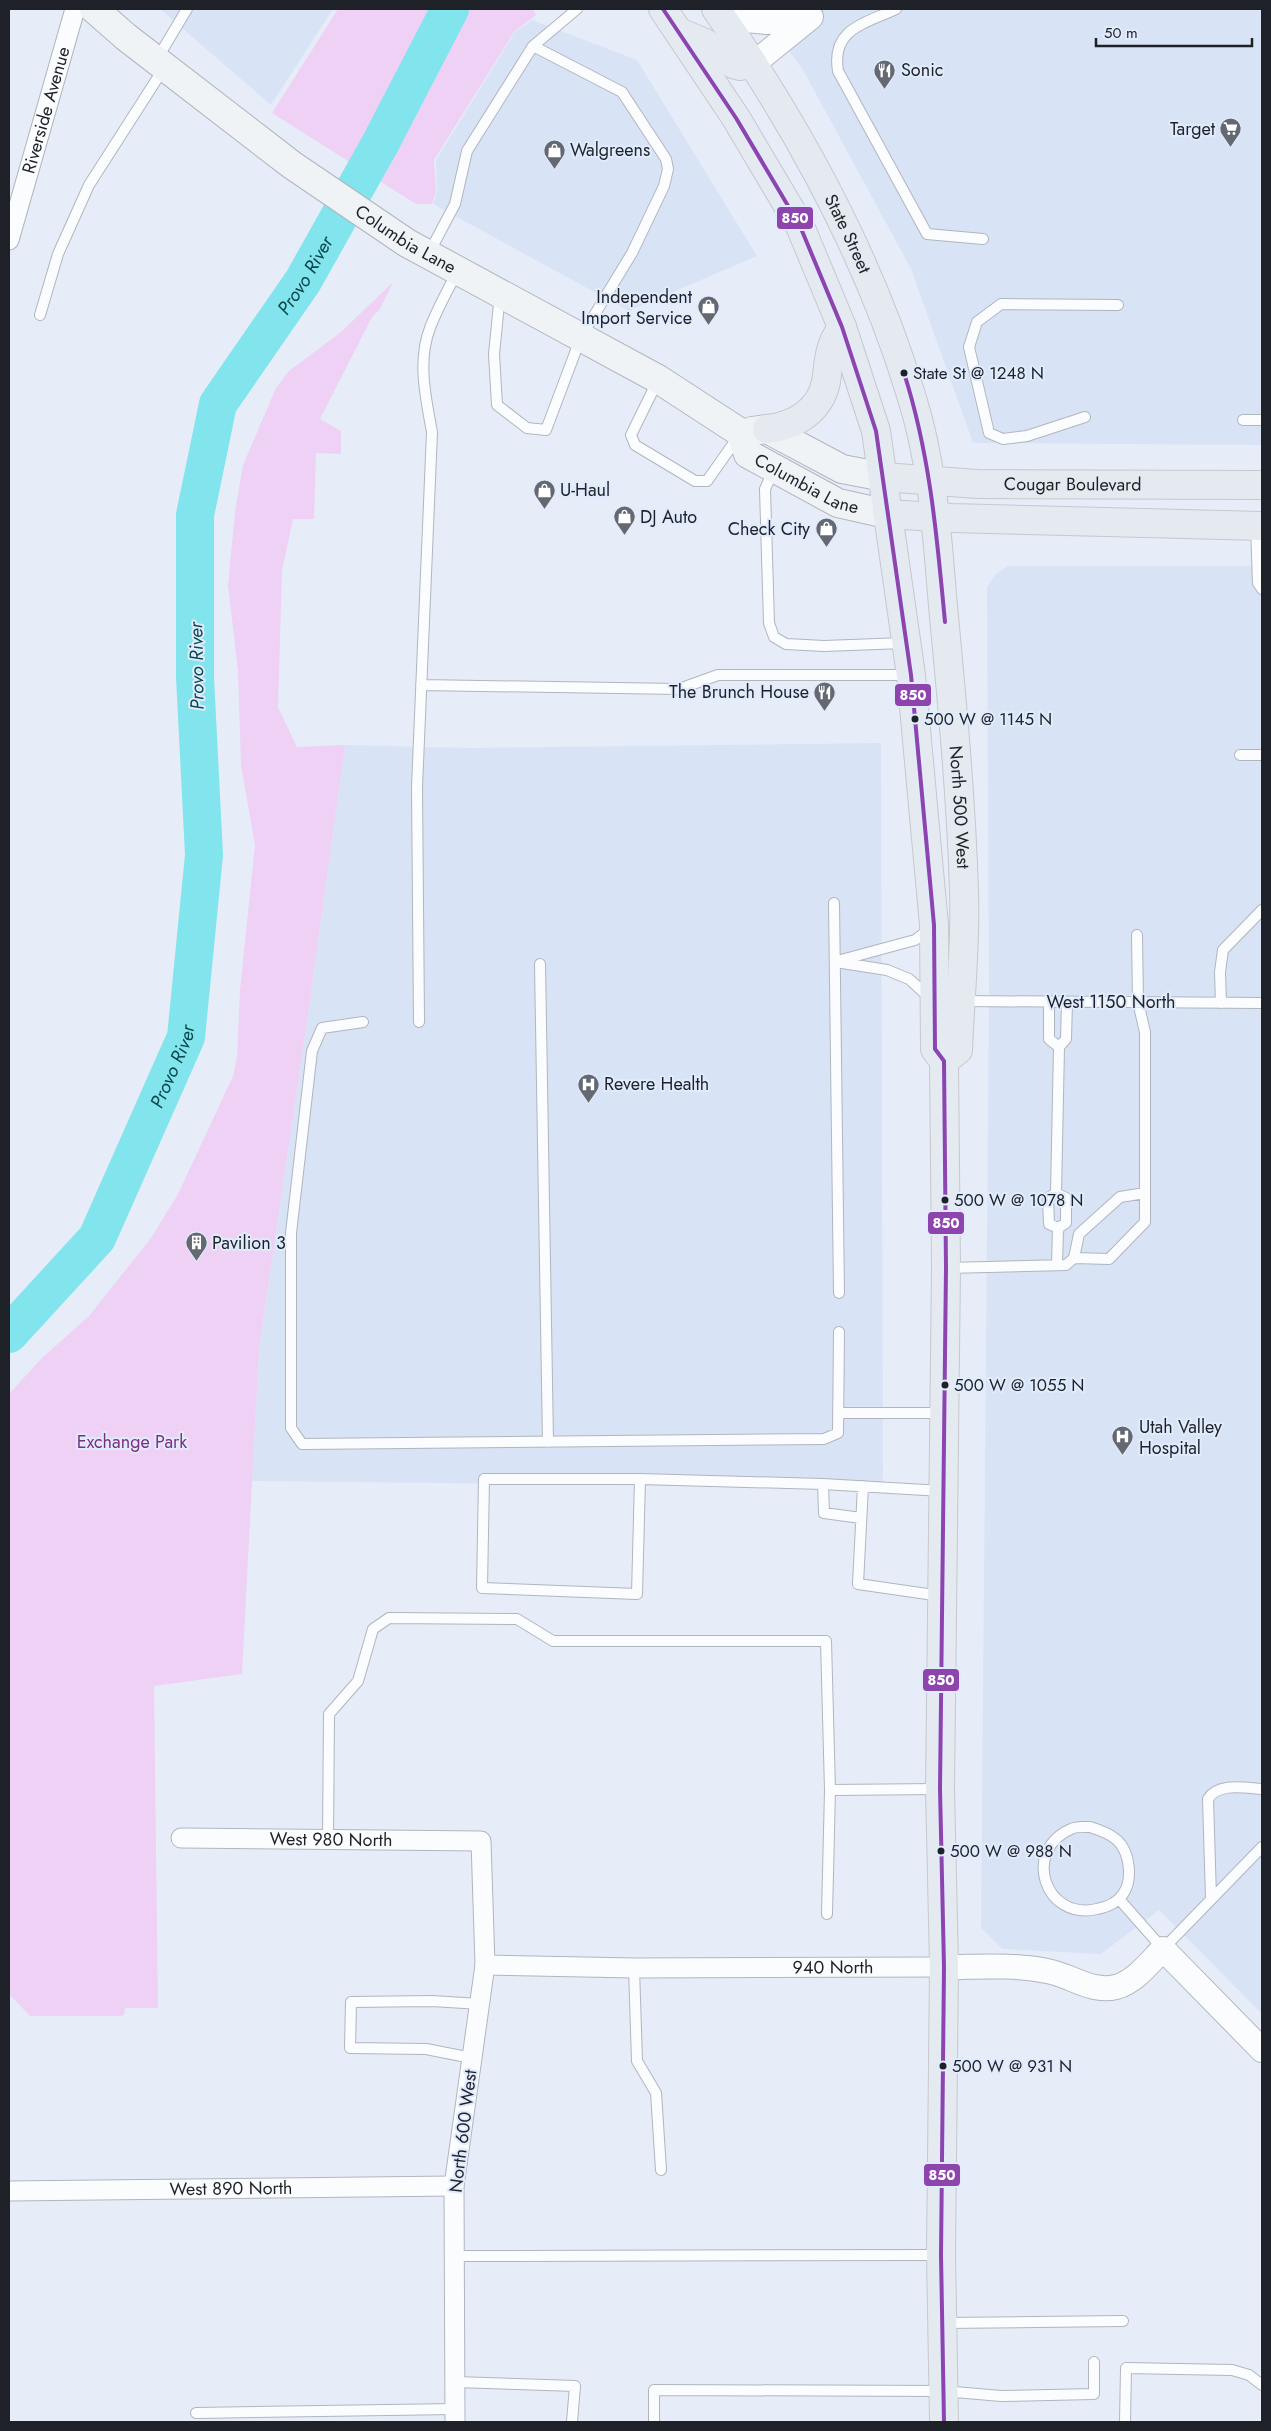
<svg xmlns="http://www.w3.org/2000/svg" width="1271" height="2431" viewBox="0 0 1271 2431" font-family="Jost,sans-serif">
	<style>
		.built { fill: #d9e3f6 }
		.green { fill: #eed1f5 }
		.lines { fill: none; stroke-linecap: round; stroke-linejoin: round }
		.river { stroke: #82e5ee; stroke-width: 38 }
		.service-casing { stroke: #b1b5be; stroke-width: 12 }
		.minor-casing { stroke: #b1b5be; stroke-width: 21 }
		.tertiary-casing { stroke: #b1b5be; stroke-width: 26 }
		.secondary-casing { stroke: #b1b5be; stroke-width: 30 }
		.primary-casing { stroke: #c5c8cd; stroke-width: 30 }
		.service { stroke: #fbfcfe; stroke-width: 10 }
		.minor { stroke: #fbfcfe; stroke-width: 19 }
		.tertiary { stroke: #fbfcfe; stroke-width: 24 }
		.secondary { stroke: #f0f3f6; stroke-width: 28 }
		.primary { stroke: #e4eaef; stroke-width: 28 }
		.bus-1-casing { stroke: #e1ebfe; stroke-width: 8 }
		.bus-1 { stroke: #8e44ad; stroke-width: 4 }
		.bus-dot { fill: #1e2228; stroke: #e1ebfe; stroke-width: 2 }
		.labels { text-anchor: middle; stroke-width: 4; stroke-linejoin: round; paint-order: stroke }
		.bus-label { font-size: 17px; fill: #1e2228; stroke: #e1ebfe; text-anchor: start }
		.poi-label { font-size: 18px; fill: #1e2228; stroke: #e1ebfe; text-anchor: start }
		.street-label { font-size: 18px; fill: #1e2228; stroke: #e1ebfe }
		.park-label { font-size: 18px; fill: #7d2f7f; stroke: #e1ebfe }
		.water-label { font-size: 19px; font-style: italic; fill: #09494d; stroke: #e1ebfe }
		.line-badge { stroke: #e1ebfe; stroke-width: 2 }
		.badge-label { font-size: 14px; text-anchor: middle; font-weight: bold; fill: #fff }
	</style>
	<rect width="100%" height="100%" fill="#e7edf8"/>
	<path class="built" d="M160,9H333L271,105Z
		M758,9H1262V445L973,443L911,269L803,70Z
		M532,20L637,60L757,256L629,311L433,204L437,191L436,160L515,32Z
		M1008,566H1262V2014L1159,1910L1101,1954L1002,1949L981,1928L989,1001L987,600V587L996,574Z
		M881,743L883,1488L252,1481L259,1349L308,1014L345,745L471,748Z"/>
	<path class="green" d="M338,9H533L536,15L514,32L434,160L436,191L432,204H416L272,113Z
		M393,282L380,309L372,317L320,419L341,431V454L316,453L314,519H293L282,571L278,707L297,747L345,745L308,1014L259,1348L242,1674L154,1686L158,2008H125L124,2015L120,2016H30L9,1994V1394L41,1359L89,1316L151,1238L178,1194L233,1076L237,1057L240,990L255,845L241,765L238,671L228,585L235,512L243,465L276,388L289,371L341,332Z"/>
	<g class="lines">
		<path class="river" id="s1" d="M9,1334L97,1238L186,1037L204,855L195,677V515L218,404L303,281L380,144L450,9"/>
		<defs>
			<path id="service" d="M896,9C864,24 831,29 838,71L927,234L983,239
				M157,59L187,9
				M429,253L455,204L467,151L533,46L577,9
				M500,294L494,354L497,405L527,428L546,430L581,337L632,253L664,186L668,169L666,159L622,92L533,46
				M40,315L58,254L89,185L164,68
				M658,380L631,435L635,445L695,481H707L738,437
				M1085,417L1027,436L1003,439L989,433L969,347L977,322L1001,304L1118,305
				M1243,420H1262
				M774,469L765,489L769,623L774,637L786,644L824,646L904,643
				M1256,527L1258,583L1262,589
				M421,685L679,689L718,675H910
				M1240,755H1262
				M834,903L839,1293
				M841,960L915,940L930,929
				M836,962L887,970L909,979L930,998
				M540,964L548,1442
				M961,1001L1262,1003
				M1049,1002V1039L1059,1047
				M1221,1003L1220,972L1223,950L1262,910
				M363,1022L322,1028L312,1051L291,1233V1428L302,1444L824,1439L838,1433L839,1332
				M419,1022L417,787L432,432C426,399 417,361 430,328C437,309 448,290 457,272
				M1056,1193L1059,1047L1066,1039L1067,1002
				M1056,1193L1066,1198V1223L1058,1228L1049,1224L1048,1198Z
				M1074,1258L1109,1259L1145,1222V1032L1138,1002L1137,935
				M1057,1265L1058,1228
				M947,1268L1066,1265L1074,1258L1079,1234L1120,1197L1145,1193
				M838,1413H944
				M640,1479L637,1594L482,1588L484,1479H640L823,1484L942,1491
				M823,1484L824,1513L861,1518
				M863,1486L858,1584L941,1596
				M1090,1827C1100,1830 1109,1833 1117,1840C1130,1852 1133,1880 1123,1894C1117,1903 1108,1907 1097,1909C1044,1921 1022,1850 1071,1829C1076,1826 1084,1827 1090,1827Z
				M328,1840L329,1714L358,1681L373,1629L389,1618L517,1619L553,1641H826L830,1790L938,1789
				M1211,1898L1208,1799C1218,1782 1245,1788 1262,1789
				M1119,1899L1163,1949L1262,1847
				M827,1914L830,1790
				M634,1968L637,2061L656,2093L661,2170
				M472,2058L426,2049L350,2048L351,2002L432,2001L480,2004
				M454,2256L940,2255
				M944,2323L1123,2321
				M455,2382L575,2386L572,2422
				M196,2413L455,2409
				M654,2422V2390L943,2391L1001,2396L1094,2394V2362
				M1125,2422L1126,2368L1232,2370L1249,2375L1262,2385"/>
			<g id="minor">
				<path id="s2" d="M9,240L75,9"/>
				<path id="s3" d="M181,1838L481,1841L485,1965L454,2186L455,2422"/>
				<path id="s4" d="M485,1965L634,1968L944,1967"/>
				<path id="s5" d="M9,2191L454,2186"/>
			</g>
			<path id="tertiary" d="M722,18L766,22L811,17
				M753,64L810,18
				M944,1967C978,1967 1013,1964 1047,1971C1071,1975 1090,1993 1116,1987C1135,1982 1150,1962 1163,1949L1262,2050"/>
			<g id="secondary">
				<path id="s6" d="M94,9L126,37L292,165L407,243L658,379L741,433L748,454L838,503L887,514"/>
				<path d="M752,431L767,429L842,469L884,477"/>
			</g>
			<g id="primary">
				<path d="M663,9L736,118L800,226L842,327L876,431L911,675L934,925L935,1049L944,1061L946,1268L940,1789L944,1967L941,2255L944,2422"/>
				<path id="s7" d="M716,9C799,128 869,256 911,395C933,463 937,535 943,606C952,701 961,796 964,891C966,944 960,997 958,1050L944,1061"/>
				<path d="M679,32L705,43L733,64L740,66L753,64"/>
				<path d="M767,429C795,426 820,411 826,382C828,370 828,356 833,344C835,338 839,333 842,327"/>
				<path id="s8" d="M884,477L977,484L1262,485"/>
				<path d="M887,514L952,518L1262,526"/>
			</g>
		</defs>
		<use href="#service" class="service-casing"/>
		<use href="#minor" class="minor-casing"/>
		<use href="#tertiary" class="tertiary-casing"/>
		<use href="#secondary" class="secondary-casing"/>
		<use href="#primary" class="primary-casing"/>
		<use href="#service" class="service"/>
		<use href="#minor" class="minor"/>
		<use href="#tertiary" class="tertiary"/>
		<use href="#secondary" class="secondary"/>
		<use href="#primary" class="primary"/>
		<defs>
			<path id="bus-1" d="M663,9L736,118L800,226L842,327L876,431L911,675L934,925L935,1049L944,1061L946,1268L940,1789L944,1967L941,2255L944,2422
				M904,373C930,454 937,537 945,622"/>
		</defs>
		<use href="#bus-1" class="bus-1-casing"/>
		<use href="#bus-1" class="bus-1"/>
	</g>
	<defs>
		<symbol id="restaurant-pin" viewBox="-11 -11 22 30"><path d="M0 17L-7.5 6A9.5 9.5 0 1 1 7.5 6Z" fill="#646971" stroke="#e1ebfe"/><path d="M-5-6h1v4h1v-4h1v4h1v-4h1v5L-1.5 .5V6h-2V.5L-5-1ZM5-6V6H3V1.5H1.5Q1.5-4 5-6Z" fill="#fff"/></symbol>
		<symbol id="supermarket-pin" viewBox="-11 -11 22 30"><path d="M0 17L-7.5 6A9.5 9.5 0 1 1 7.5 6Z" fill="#646971" stroke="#e1ebfe"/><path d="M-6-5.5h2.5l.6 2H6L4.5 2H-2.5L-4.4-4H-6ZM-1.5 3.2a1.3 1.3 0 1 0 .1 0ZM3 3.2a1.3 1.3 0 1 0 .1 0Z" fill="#fff"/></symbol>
		<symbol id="shop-pin" viewBox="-11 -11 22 30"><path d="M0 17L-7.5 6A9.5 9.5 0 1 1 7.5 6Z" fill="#646971" stroke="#e1ebfe"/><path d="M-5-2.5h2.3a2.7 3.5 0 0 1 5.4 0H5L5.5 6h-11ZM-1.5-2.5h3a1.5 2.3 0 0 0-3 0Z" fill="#fff"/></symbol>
		<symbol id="hospital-pin" viewBox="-11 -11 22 30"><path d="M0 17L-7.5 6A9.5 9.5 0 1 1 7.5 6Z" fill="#646971" stroke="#e1ebfe"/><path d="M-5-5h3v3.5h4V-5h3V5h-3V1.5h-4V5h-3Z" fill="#fff"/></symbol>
		<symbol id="building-pin" viewBox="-11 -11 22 30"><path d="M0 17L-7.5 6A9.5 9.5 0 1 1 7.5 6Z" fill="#646971" stroke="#e1ebfe"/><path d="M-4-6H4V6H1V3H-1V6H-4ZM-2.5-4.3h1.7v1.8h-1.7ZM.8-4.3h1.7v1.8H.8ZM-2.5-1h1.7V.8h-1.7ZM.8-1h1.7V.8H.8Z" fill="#fff"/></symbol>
	</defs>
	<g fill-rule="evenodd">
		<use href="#restaurant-pin" x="872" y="58" width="25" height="34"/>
		<use href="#supermarket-pin" x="1218" y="116" width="25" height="34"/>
		<use href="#shop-pin" x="542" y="138" width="25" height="34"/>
		<use href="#shop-pin" x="696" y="294" width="25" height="34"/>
		<use href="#shop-pin" x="532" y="478" width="25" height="34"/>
		<use href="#shop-pin" x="612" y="504" width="25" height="34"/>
		<use href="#shop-pin" x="814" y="516" width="25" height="34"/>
		<use href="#restaurant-pin" x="812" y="680" width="25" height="34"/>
		<use href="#hospital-pin" x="576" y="1072" width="25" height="34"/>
		<use href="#building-pin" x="184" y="1230" width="25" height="34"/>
		<use href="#hospital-pin" x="1110" y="1424" width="25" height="34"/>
	</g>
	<g class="bus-dot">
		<circle cx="904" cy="373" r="4.5"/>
		<circle cx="915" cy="719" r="4.5"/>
		<circle cx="945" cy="1200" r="4.5"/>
		<circle cx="945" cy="1385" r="4.5"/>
		<circle cx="941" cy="1851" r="4.5"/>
		<circle cx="943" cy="2066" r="4.5"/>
	</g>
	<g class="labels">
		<g class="bus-label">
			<text x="913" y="379">State St @ 1248 N</text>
			<text x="924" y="725">500 W @ 1145 N</text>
			<text x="954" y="1206">500 W @ 1078 N</text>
			<text x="954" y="1391">500 W @ 1055 N</text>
			<text x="950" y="1857">500 W @ 988 N</text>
			<text x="952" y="2072">500 W @ 931 N</text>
		</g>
		<g class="poi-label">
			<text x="901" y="76">Sonic</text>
			<text x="1215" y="135" text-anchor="end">Target</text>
			<text x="570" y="156">Walgreens</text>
			<text x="692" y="303" text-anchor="end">Independent<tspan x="692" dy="21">Import Service</tspan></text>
			<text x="560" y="496">U-Haul</text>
			<text x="640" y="523">DJ Auto</text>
			<text x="810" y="535" text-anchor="end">Check City</text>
			<text x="809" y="698" text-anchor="end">The Brunch House</text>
			<text x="604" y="1090">Revere Health</text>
			<text x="212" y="1249">Pavilion 3</text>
			<text x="1139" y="1433">Utah Valley<tspan x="1139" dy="21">Hospital</tspan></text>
		</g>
		<g class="street-label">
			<text dy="6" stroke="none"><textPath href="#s2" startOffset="135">Riverside Avenue</textPath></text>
			<text dy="6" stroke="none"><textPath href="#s7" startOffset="261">State Street</textPath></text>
			<text dy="6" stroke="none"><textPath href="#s6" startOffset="388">Columbia Lane</textPath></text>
			<text dy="6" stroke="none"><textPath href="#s6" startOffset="864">Columbia Lane</textPath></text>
			<text dy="6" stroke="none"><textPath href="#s8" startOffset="189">Cougar Boulevard</textPath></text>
			<text dy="6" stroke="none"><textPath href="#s7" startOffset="850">North 500 West</textPath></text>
			<text x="1111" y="1008">West 1150 North</text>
			<text dy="6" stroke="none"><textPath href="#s3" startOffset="150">West 980 North</textPath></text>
			<text dy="6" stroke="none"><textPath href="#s4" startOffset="348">940 North</textPath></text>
			<text transform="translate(463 2131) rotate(-83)" y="6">North 600 West</text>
			<text dy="6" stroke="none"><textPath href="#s5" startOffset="222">West 890 North</textPath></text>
		</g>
		<g class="park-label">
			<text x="132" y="1448">Exchange Park</text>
		</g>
		<g class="water-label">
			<text dy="7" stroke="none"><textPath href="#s1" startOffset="1142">Provo River</textPath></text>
			<text transform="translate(196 666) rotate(-91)" y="7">Provo River</text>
			<text dy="7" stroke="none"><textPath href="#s1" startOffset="318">Provo River</textPath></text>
		</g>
	</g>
	<g class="line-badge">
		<rect x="776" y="206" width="38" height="24" rx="5" fill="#8e44ad"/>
		<rect x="894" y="683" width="38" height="24" rx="5" fill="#8e44ad"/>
		<rect x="927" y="1211" width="38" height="24" rx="5" fill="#8e44ad"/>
		<rect x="922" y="1668" width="38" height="24" rx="5" fill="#8e44ad"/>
		<rect x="923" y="2163" width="38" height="24" rx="5" fill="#8e44ad"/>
	</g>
	<g class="badge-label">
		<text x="795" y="223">850</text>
		<text x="913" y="700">850</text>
		<text x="946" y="1228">850</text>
		<text x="941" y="1685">850</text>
		<text x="942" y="2180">850</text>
	</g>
	<rect width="1271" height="2431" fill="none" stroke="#1e2228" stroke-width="20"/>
	<path d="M1096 38v8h156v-8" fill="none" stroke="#1e2228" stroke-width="2.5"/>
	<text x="1104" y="38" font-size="15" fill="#1e2228" stroke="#e1ebfe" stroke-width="4" paint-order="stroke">50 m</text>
</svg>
